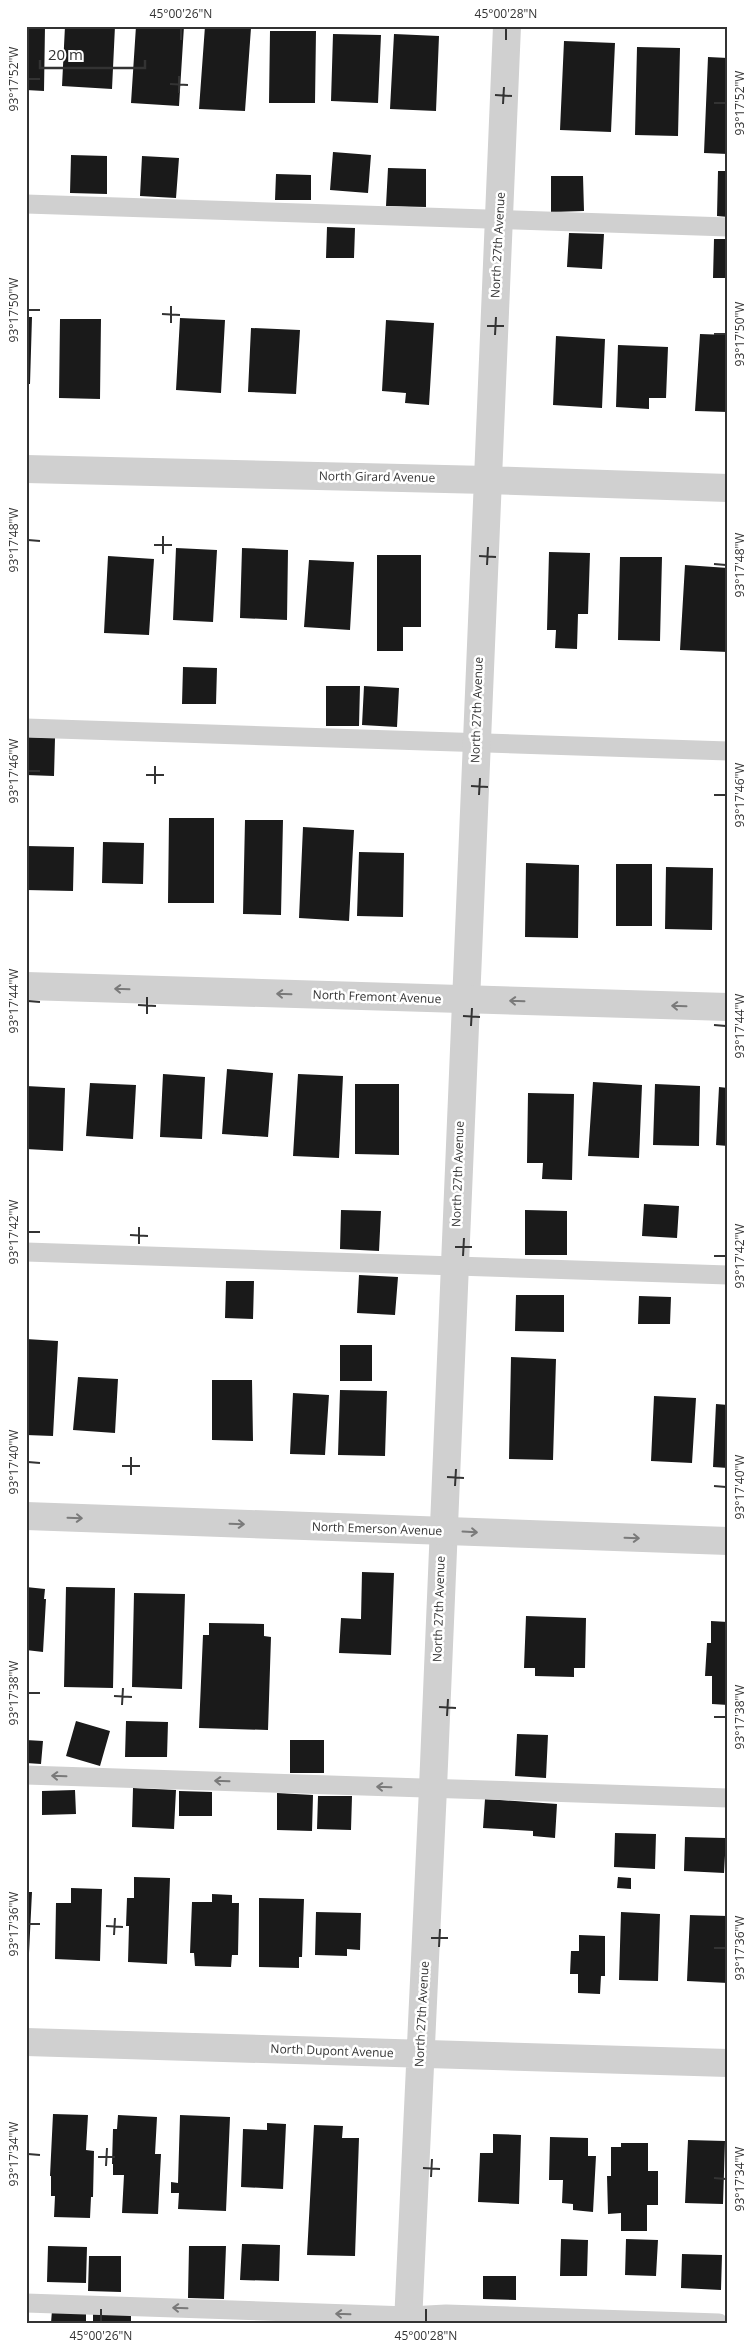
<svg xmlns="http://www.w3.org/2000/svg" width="754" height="2349" viewBox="0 0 754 2349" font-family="'Open Sans',sans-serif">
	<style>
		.building { fill: #1a1a1a }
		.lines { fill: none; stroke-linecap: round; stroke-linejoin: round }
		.service { stroke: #d0d0d0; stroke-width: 19 }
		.minor { stroke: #d0d0d0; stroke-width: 28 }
		.tertiary { stroke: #d0d0d0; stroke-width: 28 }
		.oneway { stroke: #7a7a7a }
		.ticks { fill: none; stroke: #333; stroke-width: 2 }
		.labels { text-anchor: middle; stroke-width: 5; stroke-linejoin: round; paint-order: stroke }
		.street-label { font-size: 12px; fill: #333; stroke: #fff }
		.neatline { fill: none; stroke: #333; stroke-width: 2 }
		.ticks-label { font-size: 12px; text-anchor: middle; fill: #333 }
	</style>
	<rect width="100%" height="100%" fill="#fff"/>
	<path class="building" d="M26,26H45L44,91L26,90Z
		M65,26H115L112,89L62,86Z
		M136,26H184L179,106L131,103Z
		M205,26L251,28L245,111L199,109Z
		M270,31H316L315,103H269Z
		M333,34L381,35L378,103L331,101Z
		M394,34L439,36L436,111L390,109Z
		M564,41L615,43L611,132L560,130Z
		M637,47L680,48L678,136L635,135Z
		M708,57L728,58V154L704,153Z
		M333,152L371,155L368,193L330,190Z
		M71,155L107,156V194L70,193Z
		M142,156L179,158L176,198L140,196Z
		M388,168L426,169V207L386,206Z
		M718,171H728V217L717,216Z
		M276,174L311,175V200H275Z
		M551,176H583L584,211L551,212Z
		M327,227L355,228L354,258H326Z
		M569,233L604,234L602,269L567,267Z
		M714,239H728V278H713Z
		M26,317H32L30,384H26Z
		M180,318L225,320L221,393L176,390Z
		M60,319H101L100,399L59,398Z
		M386,320L434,323L429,405L405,403L406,393L382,391Z
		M251,328L300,330L296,394L248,392Z
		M700,334L728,335V412L695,411Z
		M556,336L605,339L602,408L553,405Z
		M618,345L668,347L666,398H649V409L616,407Z
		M176,548L217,550L213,622L173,620Z
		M242,548L288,550L287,620L240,618Z
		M549,552L590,553L588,614H578L577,649L555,648L556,630H547Z
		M377,555H421V627H403V651H377Z
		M108,556L154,559L149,635L104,633Z
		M620,557H662L660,641L618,640Z
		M309,560L354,562L350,630L304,627Z
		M685,565L728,568V652L680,650Z
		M183,667L217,668L216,704H182Z
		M326,686H360L359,726H326Z
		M364,686L399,688L397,727L362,725Z
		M26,737L55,738L54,776L26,775Z
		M169,818H214V903H168Z
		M245,820H283L281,915L243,914Z
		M303,827L354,830L349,921L299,918Z
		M103,842L144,843L143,884L102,883Z
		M26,846L74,847L73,891L26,890Z
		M359,852L404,853L403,917L357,916Z
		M526,863L579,865L578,938L525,937Z
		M616,864H652V926H616Z
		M666,867L713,868L712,930L665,929Z
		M227,1069L273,1073L268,1137L222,1134Z
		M163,1074L205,1077L202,1139L160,1137Z
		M298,1074L343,1076L339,1158L293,1156Z
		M593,1082L642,1085L639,1158L588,1156Z
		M90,1083L136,1085L133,1139L86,1136Z
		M355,1084H399V1155L355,1154Z
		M655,1084L700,1086L699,1146L653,1145Z
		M26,1086L65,1088L63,1151L26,1149Z
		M719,1087L728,1088V1146L716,1145Z
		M528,1093L574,1094L572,1180L542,1179L543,1163H527Z
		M644,1204L679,1206L677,1238L642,1236Z
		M341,1210L381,1211L379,1251L340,1249Z
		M525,1210L567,1211V1255H525Z
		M359,1275L398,1277L395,1315L357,1313Z
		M226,1281H254L253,1319L225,1318Z
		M516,1295H564V1332L515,1331Z
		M639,1296L671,1297L670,1324H638Z
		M26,1339L58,1341L53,1436L26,1435Z
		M340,1345H372V1381H340Z
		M511,1357L556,1359L553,1460L509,1459Z
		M78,1377L118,1379L115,1433L73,1430Z
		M212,1380H252L253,1441L212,1440Z
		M340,1390L387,1391L385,1456L338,1455Z
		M293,1393L329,1395L325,1455L290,1454Z
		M654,1396L696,1398L692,1463L651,1461Z
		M716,1404L728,1405V1468L713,1467Z
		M362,1572L394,1573L391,1655L339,1653L341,1618L361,1619Z
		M26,1587L45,1589L44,1599H46L43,1652L26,1650Z
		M66,1587L115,1588L113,1688L64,1687Z
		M134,1593L185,1594L182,1689L132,1687Z
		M526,1616L586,1618L585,1668H574V1677L535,1676V1668H524Z
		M711,1621L728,1622V1705L712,1704V1676H705L707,1643H711Z
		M209,1623L264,1624V1636L271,1637L268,1730L199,1728L203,1635H209Z
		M76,1721L110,1731L100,1766L66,1756Z
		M126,1721L168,1722L167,1757H125Z
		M517,1734L548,1735L546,1778L515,1776Z
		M26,1740L43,1741L41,1764L26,1763Z
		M290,1740H324V1773H290Z
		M133,1788L176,1790L174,1829L132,1827Z
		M75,1790L76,1814L42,1815V1791Z
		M179,1791L212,1792V1816H179Z
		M277,1793L313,1795L312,1831L277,1830Z
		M318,1796H352L351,1830L317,1829Z
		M485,1799L557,1804L555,1838L533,1836V1831L483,1828Z
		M615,1833L656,1834L655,1869L614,1867Z
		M685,1837L726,1838L724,1873L684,1871Z
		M134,1877L170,1878L167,1964L128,1962L129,1926H126L127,1898H134Z
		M618,1877L631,1878V1889L617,1888Z
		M71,1888L102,1889L100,1961L55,1959L56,1903H71Z
		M26,1892H32L29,1953H26Z
		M212,1894L232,1895V1903H239L238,1955H232L231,1967L195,1966L194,1953H190L192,1902H212Z
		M259,1898L304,1899L302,1957H299V1968L259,1967Z
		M316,1912L361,1913L360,1950L347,1949V1956L315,1955Z
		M621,1912L660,1914L658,1981L619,1980Z
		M690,1915L728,1916V1983L687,1981Z
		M579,1935L605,1936V1976H601L600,1994L578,1993V1974H570L571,1951H579Z
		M53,2114L88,2115L86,2150L94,2151L93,2197H91L90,2218L54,2217L55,2196H51V2176H50Z
		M118,2115L157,2117L155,2154H161L158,2214L122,2213L124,2175H113V2164H112L113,2129H117Z
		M180,2115L230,2117L226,2211L178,2209L179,2193H171V2182L178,2183Z
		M267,2123L286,2124L283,2189L241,2187L243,2129L267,2130Z
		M314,2125L343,2126L342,2138H359L355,2256L307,2255Z
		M493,2134L521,2135L519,2204L478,2202L480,2153H493Z
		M550,2137L588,2138V2156H596L593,2212L573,2210V2204L562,2203L563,2180H549Z
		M688,2140L725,2141L723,2204L685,2203Z
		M621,2143H648V2171H658V2205H647V2231H621V2213L608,2214L607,2176H611V2147H621Z
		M561,2239L588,2240L587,2276H560Z
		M626,2239L658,2240L656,2276L625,2275Z
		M242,2244L280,2245L279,2281L240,2280Z
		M48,2246L87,2247L86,2283L47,2282Z
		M189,2246H226L224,2299L188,2298Z
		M682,2254L722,2255L721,2290L681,2288Z
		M89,2256H121V2292L88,2291Z
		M483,2276H516V2300L483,2299Z
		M52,2310L86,2311V2323H51Z
		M93,2313L131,2315V2323H93Z"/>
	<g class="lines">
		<path class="service" d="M26,204L728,227
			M26,728L728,751
			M26,1252L728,1275
			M26,1775L728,1798
			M26,2303L409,2316L446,2314L719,2323"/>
		<path class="minor" d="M26,469L487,480L728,488
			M26,2042L728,2063
			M408,2323L433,1788L507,26"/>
		<path class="tertiary" d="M26,986L728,1007
			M26,1516L728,1541"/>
	</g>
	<defs><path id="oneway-shaft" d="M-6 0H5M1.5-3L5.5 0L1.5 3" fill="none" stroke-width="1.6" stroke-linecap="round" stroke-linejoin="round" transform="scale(1.25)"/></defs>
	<g class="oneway">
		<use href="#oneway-shaft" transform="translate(122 989) rotate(-178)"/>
		<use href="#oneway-shaft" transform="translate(284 994) rotate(-178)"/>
		<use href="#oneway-shaft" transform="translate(517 1001) rotate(-178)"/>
		<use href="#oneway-shaft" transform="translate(679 1006) rotate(-178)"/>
		<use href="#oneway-shaft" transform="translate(75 1518) rotate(2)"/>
		<use href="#oneway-shaft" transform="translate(237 1524) rotate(2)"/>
		<use href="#oneway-shaft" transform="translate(470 1532) rotate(3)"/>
		<use href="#oneway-shaft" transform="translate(632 1538) rotate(2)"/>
		<use href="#oneway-shaft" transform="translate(59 1776) rotate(-178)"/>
		<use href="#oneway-shaft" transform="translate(222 1781) rotate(-178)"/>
		<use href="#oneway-shaft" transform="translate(384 1787) rotate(-178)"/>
		<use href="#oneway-shaft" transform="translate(180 2308) rotate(-178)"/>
		<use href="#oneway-shaft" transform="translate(343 2314) rotate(-178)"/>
	</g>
	<path class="ticks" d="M181,40V28M506,40V28M28,79H40M170,84L188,85M179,93V76M495,95L512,96M714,103H726M503,104L504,87M28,310H40M162,314L180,315M171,323V306M487,326H504M714,334H726M495,335L496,317M28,540L40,541M154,545H172M163,554V536M479,556L496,557M714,564L726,565M487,565L488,547M28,771H40M146,775H164M155,784V766M471,786L488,787M479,795L480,778M714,795H726M28,1001L40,1002M138,1005L156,1006M147,1014V997M463,1016L480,1017M714,1025L726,1026M471,1026L472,1008M28,1232H40M130,1235L148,1236M139,1244V1227M455,1247H472M463,1256L464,1238M714,1256H726M28,1462L40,1463M122,1466H140M131,1475V1457M447,1477L464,1478M455,1486L456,1469M714,1486L726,1487M28,1693H40M114,1696L132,1697M122,1705L123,1688M439,1707L456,1708M447,1716L448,1699M714,1717H726M28,1924H40M106,1926L123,1927M114,1935L115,1918M431,1938H448M439,1947L440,1929M714,1948H726M28,2154L40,2155M98,2157H115M106,2166L107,2148M423,2168L440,2169M431,2177L432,2159M714,2178L726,2179M101,2322V2309M426,2322V2309"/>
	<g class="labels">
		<g class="street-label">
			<text transform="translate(498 245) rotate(-87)" y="4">North 27th Avenue</text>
			<text transform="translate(377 477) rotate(1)" y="4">North Girard Avenue</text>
			<text transform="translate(477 710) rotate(-88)" y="4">North 27th Avenue</text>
			<text transform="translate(377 997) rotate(2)" y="4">North Fremont Avenue</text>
			<text transform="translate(458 1174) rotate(-88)" y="4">North 27th Avenue</text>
			<text transform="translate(377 1529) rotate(2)" y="4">North Emerson Avenue</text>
			<text transform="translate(439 1609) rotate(-88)" y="4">North 27th Avenue</text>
			<text transform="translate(422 2014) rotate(-87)" y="4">North 27th Avenue</text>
			<text transform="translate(332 2051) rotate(2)" y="4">North Dupont Avenue</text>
		</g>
	</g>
	<rect width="754" height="2349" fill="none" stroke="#ffffff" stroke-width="55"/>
	<path d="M40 60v8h105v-8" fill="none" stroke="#333333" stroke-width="2.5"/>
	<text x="48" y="60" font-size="15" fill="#333333" stroke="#ffffff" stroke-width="4" paint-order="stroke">20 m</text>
	<rect x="28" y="28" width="698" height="2294" class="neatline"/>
	<g class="ticks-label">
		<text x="181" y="18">45°00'26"N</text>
		<text x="506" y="18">45°00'28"N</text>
		<text transform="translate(14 79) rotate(-90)" y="4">93°17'52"W</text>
		<text transform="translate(740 103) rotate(-90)" y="4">93°17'52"W</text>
		<text transform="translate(14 310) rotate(-90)" y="4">93°17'50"W</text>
		<text transform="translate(740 334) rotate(-90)" y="4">93°17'50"W</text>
		<text transform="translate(14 540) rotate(-90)" y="4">93°17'48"W</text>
		<text transform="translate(740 565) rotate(-90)" y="4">93°17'48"W</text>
		<text transform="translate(14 771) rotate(-90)" y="4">93°17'46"W</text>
		<text transform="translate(740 795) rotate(-90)" y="4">93°17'46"W</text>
		<text transform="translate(14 1001) rotate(-90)" y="4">93°17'44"W</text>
		<text transform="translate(740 1026) rotate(-90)" y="4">93°17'44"W</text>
		<text transform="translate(14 1232) rotate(-90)" y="4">93°17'42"W</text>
		<text transform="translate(740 1256) rotate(-90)" y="4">93°17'42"W</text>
		<text transform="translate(14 1462) rotate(-90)" y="4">93°17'40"W</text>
		<text transform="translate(740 1487) rotate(-90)" y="4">93°17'40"W</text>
		<text transform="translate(14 1693) rotate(-90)" y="4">93°17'38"W</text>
		<text transform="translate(740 1717) rotate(-90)" y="4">93°17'38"W</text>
		<text transform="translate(14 1924) rotate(-90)" y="4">93°17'36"W</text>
		<text transform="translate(740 1948) rotate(-90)" y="4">93°17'36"W</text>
		<text transform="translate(14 2154) rotate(-90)" y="4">93°17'34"W</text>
		<text transform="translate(740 2179) rotate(-90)" y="4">93°17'34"W</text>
		<text x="101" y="2340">45°00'26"N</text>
		<text x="426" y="2340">45°00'28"N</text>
	</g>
</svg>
